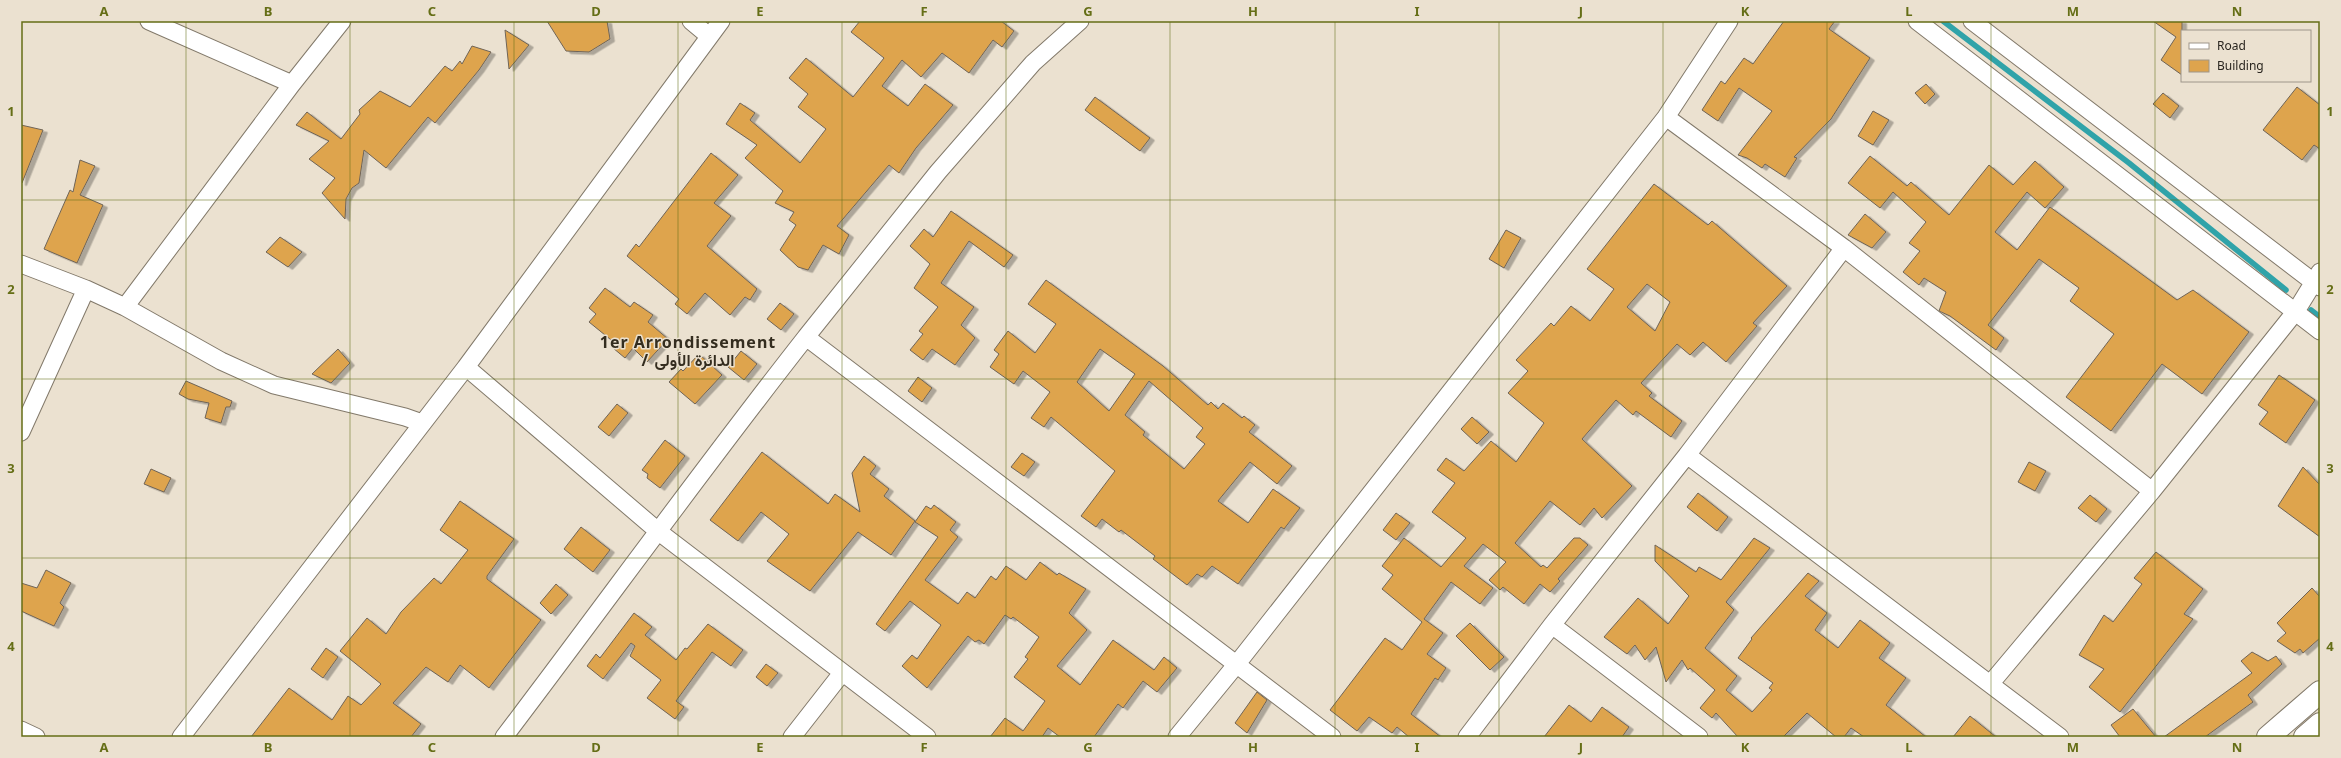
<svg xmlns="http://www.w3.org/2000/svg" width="2341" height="758" viewBox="0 0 2341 758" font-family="'Noto Sans',Vazirmatn,sans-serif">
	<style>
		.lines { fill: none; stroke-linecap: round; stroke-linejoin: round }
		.stream { stroke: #30a3a9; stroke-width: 5.5 }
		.building { fill: #dea44d; stroke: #6f6457; fill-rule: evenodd; filter: url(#shadow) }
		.street-casing { stroke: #82796a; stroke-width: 19 }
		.secondary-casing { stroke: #82796a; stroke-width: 24 }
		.street { stroke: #fff; stroke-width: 17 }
		.secondary { stroke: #fff; stroke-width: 22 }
		.grid { fill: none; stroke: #656e16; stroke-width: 1; stroke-opacity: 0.55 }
		.labels { text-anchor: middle; stroke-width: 3; stroke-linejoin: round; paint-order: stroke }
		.district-label { font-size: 16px; font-weight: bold; letter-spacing: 1px; fill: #342d1f; stroke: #ebe1d0 }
		.neatline { fill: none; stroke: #656e16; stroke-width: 1.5 }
		.grid-label { font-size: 13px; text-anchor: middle; font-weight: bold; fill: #656e16 }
	</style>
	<defs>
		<filter id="shadow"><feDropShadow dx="4.5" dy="2.5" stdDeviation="0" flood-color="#0004"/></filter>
	</defs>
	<rect width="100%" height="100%" fill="#ebe1d0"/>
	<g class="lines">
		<path class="stream" d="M1943,21L2129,163L2286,290
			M2311,310L2320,317"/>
	</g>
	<path class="building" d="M547,21H607L610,39L589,52L566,51Z
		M860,21H1001L1014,31L1002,47L993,40L969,73L942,53L921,77L902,60L882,86L908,106L925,84L953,105L916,148L899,173L889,165L837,226L849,235L839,254L823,245L808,270L798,267L780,250L796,225L789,220L794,212L775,203L783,191L745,158L757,145L726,124L740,103L755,113L750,120L800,163L826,129L798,107L808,94L789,78L806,58L853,97L884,58L851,32Z
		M1784,21H1835L1829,29L1870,58L1831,119L1794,157L1797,158L1785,177L1765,164L1762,168L1747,158L1738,155L1772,111L1739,88L1718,121L1702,110L1721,81L1725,84L1744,58L1753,64Z
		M2153,21H2182V75L2161,60L2176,37Z
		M505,30L529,45L509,69Z
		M472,46L491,52L479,70L435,123L428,117L386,168L364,150L359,183L352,188L346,199L345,219L322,193L335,178L309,159L329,141L296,125L307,112L341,139L360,114L359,110L380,91L410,107L445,66L452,71L460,61L462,64Z
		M1926,84L1935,94L1925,104L1915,93Z
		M2297,87L2320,105V149L2314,145L2302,160L2263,130Z
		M2163,93L2179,106L2170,118L2153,104Z
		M1095,97L1150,138L1140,151L1085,110Z
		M1873,111L1889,120L1873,145L1858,136Z
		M21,125L43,130L22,183H21Z
		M711,153L738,175L714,203L731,216L707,246L757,289L750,300L745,297L730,315L705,293L687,314L675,304L679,299L627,256L636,244L639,247Z
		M1870,156L1907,186L1911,182L1949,215L1989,165L2013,185L2035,161L2064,187L2045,208L2027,192L1995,232L2017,250L2050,207L2177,300L2193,290L2249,332L2202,394L2162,364L2111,431L2066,397L2114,334L2070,301L2079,288L2039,259L1988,325L2004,338L1996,350L1950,316L1939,311L1946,292L1924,278L1919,285L1903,272L1920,251L1909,243L1926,222L1893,192L1880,208L1848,183Z
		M80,160L95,166L80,195L103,205L77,263L44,249L70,190L73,192Z
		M1654,184L1708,225L1712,221L1787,286L1753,323L1757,326L1726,362L1703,342L1690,355L1677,344L1641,383L1652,393L1649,396L1682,421L1671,437L1636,411L1633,415L1616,400L1582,439L1632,486L1602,518L1594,508L1580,525L1550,501L1515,543L1541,567L1543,565L1547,568L1574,538H1580L1588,545L1558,579L1560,581L1550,592L1540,584L1524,604L1503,587L1500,590L1489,580L1506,562L1483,544L1464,566L1493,588L1480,604L1451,582L1424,619L1443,633L1427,654L1446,668L1438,680L1435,678L1411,714L1441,737H1409L1397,727L1392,733L1369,717L1357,731L1330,710L1385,638L1402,650L1422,622L1382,589L1393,575L1382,566L1404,538L1441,567L1466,538L1432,512L1455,483L1437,470L1446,458L1464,471L1491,441L1516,462L1544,423L1508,393L1528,371L1516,360L1551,323L1554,326L1571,306L1590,321L1614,289L1587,269ZM1647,284L1670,302L1655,331L1627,307Z
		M951,211L1013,255L1004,267L969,241L941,283L974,307L961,325L975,338L955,365L932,349L923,360L910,350L923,334L919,331L938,307L914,288L930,264L910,246L924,229L933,237Z
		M1865,214L1886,232L1872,248L1848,235Z
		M1506,230L1521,238L1504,268L1489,259Z
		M280,237L302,252L288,267L266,252Z
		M1046,280L1163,366L1208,405L1211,402L1218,409L1223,403L1242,418L1244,416L1255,425L1249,432L1292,466L1277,484L1250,462L1218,501L1248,523L1273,489L1300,508L1284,529L1281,527L1238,584L1212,566L1202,577L1197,574L1187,585L1153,559L1155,556L1121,530L1119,532L1102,519L1096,527L1081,516L1115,471L1051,417L1044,427L1031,418L1050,392L1023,371L1014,384L990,367L999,354L994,350L1008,331L1035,353L1056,324L1028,304ZM1100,349L1135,374L1109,411L1077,382ZM1149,381L1203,428L1196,437L1205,444L1184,469L1143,435L1145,432L1125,415Z
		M605,288L630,307L634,302L653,315L648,322L668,339L647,362L633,348L625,358L613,348L616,344L589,322L596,314L589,308Z
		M780,303L794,314L781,330L767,319Z
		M338,349L350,363L331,383L312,374Z
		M741,351L757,364L744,380L728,367Z
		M699,354L722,375L695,404L669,382L681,369L683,371Z
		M2279,375L2315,400L2286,443L2259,424L2268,412L2258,405Z
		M918,377L932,388L922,402L908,391Z
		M186,381L232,401L230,407H226L221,423L205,418L209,403L188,399L179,394Z
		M617,404L628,413L609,436L598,427Z
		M1472,417L1489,432L1477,444L1461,429Z
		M665,440L685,456L660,488L647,478L648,474L642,470Z
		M762,452L828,504L835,494L860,512L852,473L864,456L876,466L870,474L889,489L884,496L915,521L891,555L858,532L810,591L767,561L789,534L761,512L738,541L710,520Z
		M1022,453L1035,462L1024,476L1011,467Z
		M2029,462L2046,471L2035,491L2018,482Z
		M2303,467L2320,485V537L2278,506Z
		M151,469L171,478L164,492L144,484Z
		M1698,493L1728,517L1717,531L1687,507Z
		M2090,495L2107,509L2096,522L2078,508Z
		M460,501L514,539L487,576V579L541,620L489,688L460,665L448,682L426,667L393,703L421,724L411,737H251L289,688L332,720L348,696L361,705L381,684L340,651L367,618L386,634L401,612L434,578L441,584L468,550L440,530Z
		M934,505L956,522L950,530L958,537L925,580L958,604L967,592L975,598L991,576L996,580L1006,566L1026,580L1040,562L1057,575L1059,573L1086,589L1069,613L1087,630L1057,666L1080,685L1113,640L1154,670L1164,657L1177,668L1157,692L1143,681L1123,708L1118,704L1094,737H1060L1048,728L1042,737H990L1005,718L1023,731L1045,701L1014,677L1028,659L1025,657L1039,637L1013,617L1011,619L1005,615L984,644L979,640L975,642L968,636L927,688L902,666L912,655L917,659L941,625L910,601L885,631L876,624L938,537L915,522L926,506L931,509Z
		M1396,513L1410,523L1396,540L1383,530Z
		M581,527L610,550L593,572L564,549Z
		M1754,538L1770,548L1726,602L1734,610L1705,648L1737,676L1726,690L1752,712L1772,690L1769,688L1773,683L1738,658L1752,639L1751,638L1808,573L1819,581L1805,596L1827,613L1815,630L1838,648L1860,620L1890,643L1879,658L1906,678L1886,705L1926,737H1864L1851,728L1844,737H1836L1807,713L1783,737H1738L1716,713L1712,718L1700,708L1715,690L1690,668L1688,670L1682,660L1666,682L1656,647L1645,660L1635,645L1627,654L1604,637L1638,598L1668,624L1689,596L1655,561V545L1696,572L1699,567L1721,580Z
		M2156,552L2203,589L2184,614L2193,619L2120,712L2089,687L2104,669L2079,655L2104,615L2113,622L2142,584L2134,578Z
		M46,570L71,583L60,603L64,607L54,626L21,611V583L37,588Z
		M556,584L568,595L551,614L540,603Z
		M2312,588L2320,597V638L2303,653L2300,649L2295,653L2277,641L2286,633L2277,623Z
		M634,613L652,627L645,635L676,660L685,648L687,649L708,624L743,650L731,666L712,652L676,701L684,707L675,719L647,698L661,680L630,656L635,646L631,643L603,679L587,666L596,654L600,658Z
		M1470,623L1504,657L1490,670L1456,636Z
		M326,648L338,657L323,678L311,669Z
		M2252,652L2268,661L2276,656L2282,664L2248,695L2253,702L2205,737H2164L2252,673L2241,661Z
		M766,664L778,673L767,686L756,677Z
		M1257,692L1267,700L1247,733L1235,723Z
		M1569,705L1591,722L1602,707L1629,727L1622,737H1544Z
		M2133,709L2156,737H2120L2111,725Z
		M1970,716L1996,737H1953Z"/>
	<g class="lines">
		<defs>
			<path id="street" d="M149,21L292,84
				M691,21L709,36
				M1917,21L2320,331
				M1972,21L2320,287
				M1666,117L1844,248L2152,491
				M21,264L86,289L125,307L221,361L274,385L405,417L422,423
				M125,307L292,84L342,21
				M806,337L938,172L1033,63L1080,21
				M466,367L721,21
				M21,432L86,289
				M1687,455L2060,737
				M1552,625L1699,737
				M1991,683L2152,491L2296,311L2320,272
				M21,730L36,737
				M181,737L466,367L659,532L927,737
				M504,737C605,604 703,468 806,337L1332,737
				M792,737L842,673
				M1177,737L1236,665L1666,117L1729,21
				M1467,737L1552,625L1687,455L1844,248"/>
			<path id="secondary" d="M2268,737L2320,692
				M2305,737L2320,724"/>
		</defs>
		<use href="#street" class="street-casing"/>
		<use href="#secondary" class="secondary-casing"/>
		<use href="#street" class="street"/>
		<use href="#secondary" class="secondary"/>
	</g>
	<path class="grid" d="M186,21V737M350,21V737M514,21V737M678,21V737M842,21V737M1006,21V737M1170,21V737M1335,21V737M1499,21V737M1663,21V737M1827,21V737M1991,21V737M2155,21V737M21,200H2320M21,379H2320M21,558H2320"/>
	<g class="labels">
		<g class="district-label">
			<text x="688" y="348">1er Arrondissement<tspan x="688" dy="18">/ الدائرة الأولى</tspan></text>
		</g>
	</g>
	<rect width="2341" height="758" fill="none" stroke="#ebe1d0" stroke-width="44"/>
	<rect x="2181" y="30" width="130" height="52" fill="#ebe1d0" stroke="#9e968a"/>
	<rect x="2189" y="43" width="20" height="6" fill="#ffffff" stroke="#9e968a"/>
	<text x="2217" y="50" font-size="12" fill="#2a2620">Road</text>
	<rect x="2189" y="60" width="20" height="12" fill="#dea44d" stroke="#9e968a"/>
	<text x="2217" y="70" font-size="12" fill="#2a2620">Building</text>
	<rect x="22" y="22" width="2297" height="714" class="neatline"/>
	<g class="grid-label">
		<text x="104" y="16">A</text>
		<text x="268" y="16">B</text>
		<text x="432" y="16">C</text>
		<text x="596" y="16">D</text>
		<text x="760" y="16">E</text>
		<text x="924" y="16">F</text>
		<text x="1088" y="16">G</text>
		<text x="1253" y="16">H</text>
		<text x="1417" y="16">I</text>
		<text x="1581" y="16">J</text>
		<text x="1745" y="16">K</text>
		<text x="1909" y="16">L</text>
		<text x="2073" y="16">M</text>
		<text x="2237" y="16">N</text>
		<text x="11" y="116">1</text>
		<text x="2330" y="116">1</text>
		<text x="11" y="294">2</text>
		<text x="2330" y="294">2</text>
		<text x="11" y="473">3</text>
		<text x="2330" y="473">3</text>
		<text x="11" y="651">4</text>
		<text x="2330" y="651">4</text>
		<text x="104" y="752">A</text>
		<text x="268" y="752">B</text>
		<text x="432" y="752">C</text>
		<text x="596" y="752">D</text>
		<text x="760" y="752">E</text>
		<text x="924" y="752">F</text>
		<text x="1088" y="752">G</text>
		<text x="1253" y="752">H</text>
		<text x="1417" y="752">I</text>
		<text x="1581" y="752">J</text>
		<text x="1745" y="752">K</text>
		<text x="1909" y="752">L</text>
		<text x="2073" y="752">M</text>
		<text x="2237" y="752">N</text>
	</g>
</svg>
